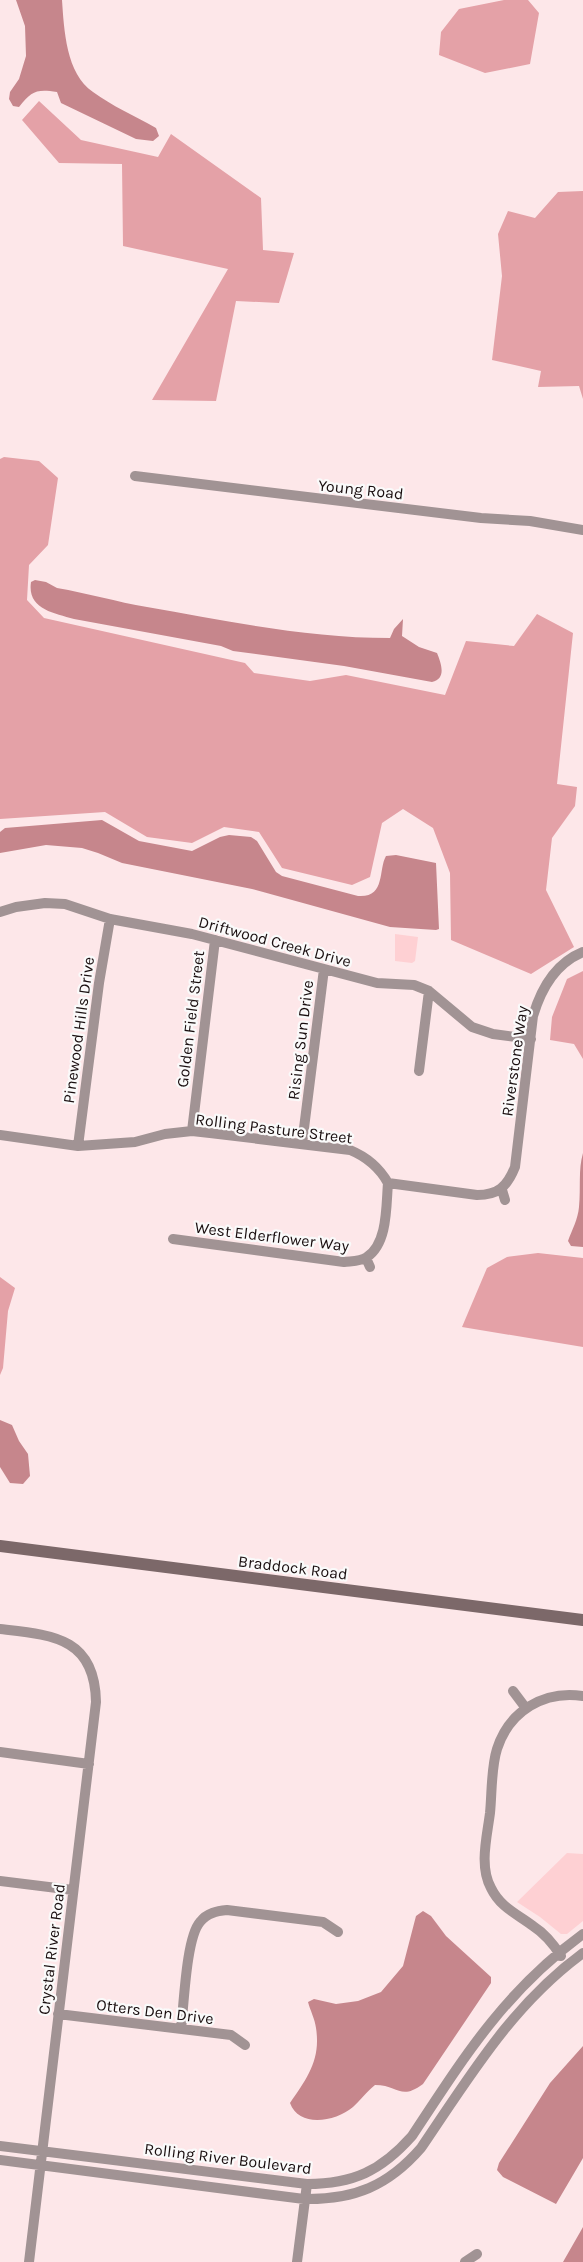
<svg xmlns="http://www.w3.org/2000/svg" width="583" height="2262" viewBox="0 0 583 2262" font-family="Karla,sans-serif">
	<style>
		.green { fill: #fed0d3 }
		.forest { fill: #e4a1a7 }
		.water { fill: #c6868c }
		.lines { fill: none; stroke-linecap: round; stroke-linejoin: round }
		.street { stroke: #a19394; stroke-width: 10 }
		.secondary { stroke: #7c6869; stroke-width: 12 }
		.labels { text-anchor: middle; stroke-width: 4.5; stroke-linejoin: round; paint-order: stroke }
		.street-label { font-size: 16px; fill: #190e0f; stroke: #fafafa }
	</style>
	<rect width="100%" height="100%" fill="#fde7e9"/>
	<path class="green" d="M395,934L418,937L415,961L412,963L395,961Z
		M567,1853L583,1854V1921L567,1934H561L540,1917L517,1902Z"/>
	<path class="forest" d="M504,0H528L539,13L530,64L485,73L439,55L441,32L459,9Z
		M39,101L81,140L158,157L171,134L261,198L263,250L294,253L279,303L236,301L216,401L152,400L228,269L123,246L122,164L59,163L22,120Z
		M583,191V399L579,386L538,387L541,371L492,360L502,276L498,234L508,211L535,218L558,192Z
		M4,457L39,461L58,478L48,545L29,565L27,600L44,618L245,663L254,673L310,681L346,675L445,695L466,641L514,646L537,614L573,633L557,784L577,787L575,806L552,838L546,890L574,947L531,974L451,940L450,873L433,828L403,809L382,823L370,877L352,885L282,868L259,832L224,827L192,843L147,837L105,812L0,819V459Z
		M583,971V1059L574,1044L550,1040L552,1017L567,979Z
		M538,1253L583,1258V1347L462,1327L487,1268L507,1257Z
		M0,1277L15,1288L8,1311L3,1368L0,1375Z"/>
	<path class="water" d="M16,0H62C64,29 66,74 93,92C112,106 135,116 156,128L159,136L153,141L136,139L61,103L57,92C36,89 32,91 19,107L13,106L9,99L10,92L19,79L26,56L25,26Z
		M35,580L46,582L57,588C87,593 117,602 147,607C227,621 308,638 390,638L394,629L403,619L402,636L419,647L437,653C441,663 447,679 432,682L344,666L233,651L221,646L74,619C53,613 27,609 31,582Z
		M102,820L139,841L192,851L220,837L229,835L251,837L257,841L276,872L282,876L358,896C386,898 378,870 386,856L396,855L436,863L439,929L436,930L390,927L252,889L122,863L98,853L82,848L46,845L0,853V832L5,828Z
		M583,1153V1247L571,1246L568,1241C572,1230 578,1219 579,1207C581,1187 578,1170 583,1153Z
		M0,1420L12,1425L19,1441L28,1454L30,1476L23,1484L10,1483L0,1467Z
		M423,1911L431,1916L446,1936L491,1977V1983L423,2084C400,2101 399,2085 375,2085C366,2092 361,2100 353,2107C335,2122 299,2128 290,2103C307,2078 321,2060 316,2028C315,2019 310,2010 308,2002L314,1999L336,2004L358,2001L381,1992L403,1966L416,1916Z
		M583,2046V2158L556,2204L503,2177L497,2170L499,2163L550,2083Z
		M583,2227V2262H563Z"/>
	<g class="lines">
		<path class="street" d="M135,476L481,518L530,521L583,530
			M0,912L16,907L45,903L65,904L110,919L192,934L377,983L414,985L429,991L472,1027L493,1034L531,1039
			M419,1071L429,991
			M192,1131L215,940
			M0,1135L78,1146L135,1142L165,1134L192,1131L210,1133L350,1150C367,1157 379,1167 388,1183L477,1195C498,1195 507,1187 515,1167L533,1016C541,989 556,963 583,952
			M302,1144L324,969
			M78,1146L99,983L110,919
			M502,1190L505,1200
			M173,1239L344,1262C351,1261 360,1262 367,1257C388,1243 386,1206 388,1183
			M366,1258L370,1267
			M0,1629C52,1635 95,1637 96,1702L29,2262
			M513,1691L525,1707
			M0,1752L89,1764
			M0,1881L73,1890
			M561,1956C554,1945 544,1933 533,1926C517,1914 500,1907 491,1888C479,1866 487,1837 490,1813C492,1793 491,1768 497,1749C509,1711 544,1690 583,1696
			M58,2014L231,2035L245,2045
			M181,2029C184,2005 186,1938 200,1922C207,1913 217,1911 227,1910L323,1922L338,1932
			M0,2146L307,2184C353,2184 381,2171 412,2136C464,2057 505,1991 583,1934
			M0,2160L304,2199C354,2200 388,2186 421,2148C470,2076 512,2005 583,1953
			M297,2262L307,2184
			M465,2262L477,2254"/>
		<path class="secondary" d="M0,1546L583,1620"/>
	</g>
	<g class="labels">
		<g class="street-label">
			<text transform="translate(361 489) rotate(6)" y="6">Young Road</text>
			<text transform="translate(275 941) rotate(15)" y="6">Driftwood Creek Drive</text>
			<text transform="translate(190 1019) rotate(-83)" y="6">Golden Field Street</text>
			<text transform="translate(78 1030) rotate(-82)" y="6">Pinewood Hills Drive</text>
			<text transform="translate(300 1040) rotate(-83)" y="6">Rising Sun Drive</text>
			<text transform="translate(514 1061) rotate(-82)" y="6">Riverstone Way</text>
			<text transform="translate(274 1128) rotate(7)" y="6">Rolling Pasture Street</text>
			<text transform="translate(272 1236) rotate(7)" y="6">West Elderflower Way</text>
			<text transform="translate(293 1567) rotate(7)" y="6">Braddock Road</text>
			<text transform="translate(51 1949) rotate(-83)" y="6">Crystal River Road</text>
			<text transform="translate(155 2011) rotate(7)" y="6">Otters Den Drive</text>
			<text transform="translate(228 2158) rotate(7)" y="6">Rolling River Boulevard</text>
		</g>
	</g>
</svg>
